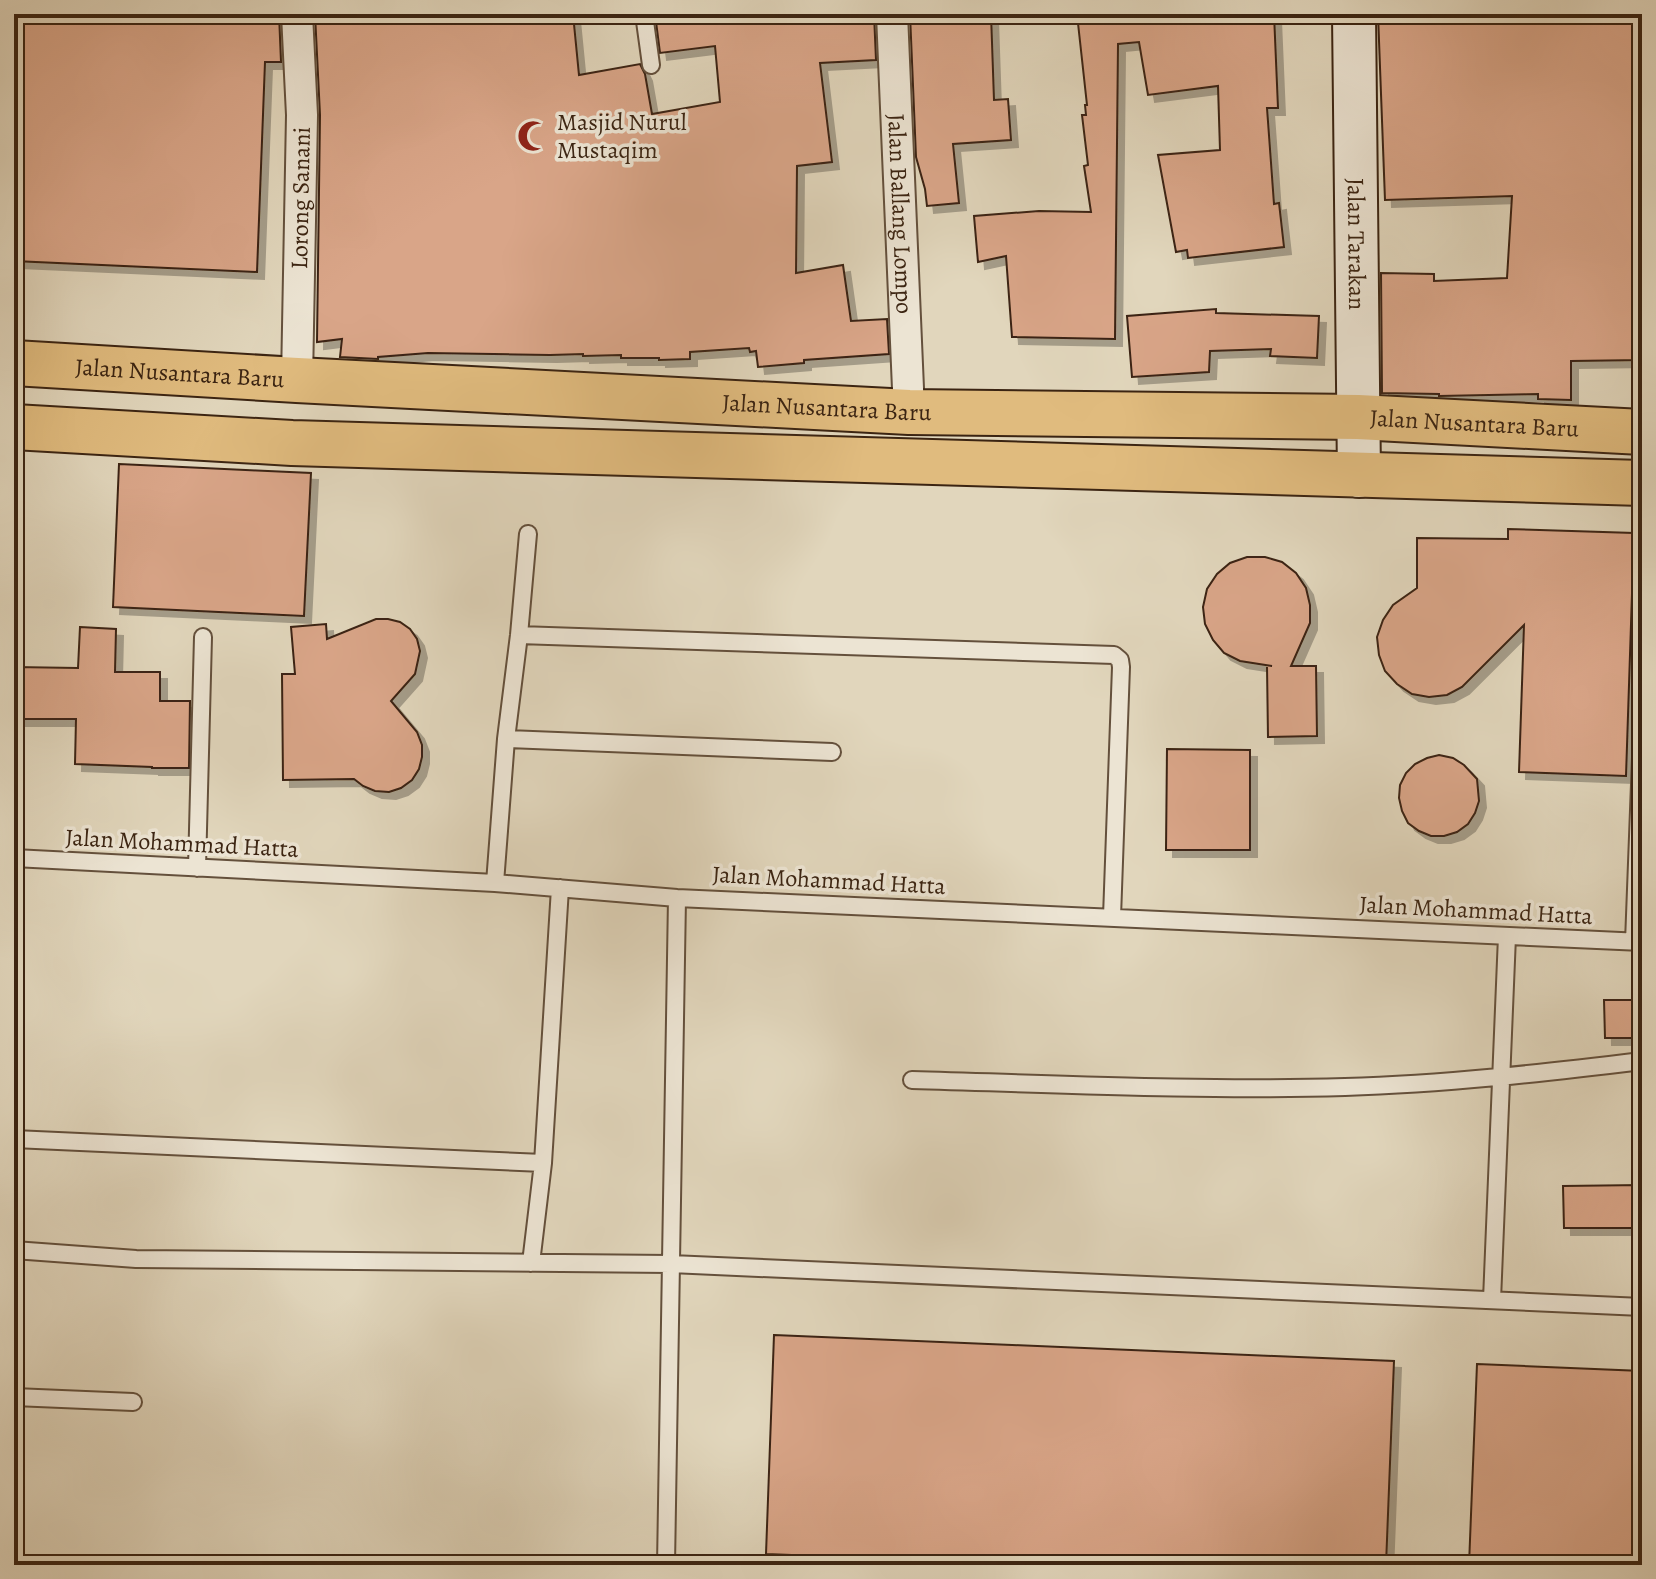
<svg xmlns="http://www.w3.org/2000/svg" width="1656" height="1579" viewBox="0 0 1656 1579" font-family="Alegreya,serif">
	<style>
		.building { fill: #d9a588; stroke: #3b2412; stroke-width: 2; filter: url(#shadow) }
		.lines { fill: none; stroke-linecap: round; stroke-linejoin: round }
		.lane-casing { stroke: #64503c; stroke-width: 20 }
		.street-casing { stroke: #64503c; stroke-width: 34 }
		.secondary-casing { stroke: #3b2412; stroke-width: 46 }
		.highway-casing { stroke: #3b2412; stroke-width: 48 }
		.lane { stroke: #ece4d3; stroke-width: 16 }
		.street { stroke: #ece4d3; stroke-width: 30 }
		.secondary { stroke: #ece4d3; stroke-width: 42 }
		.highway { stroke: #e0bb7e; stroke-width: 44 }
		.labels { text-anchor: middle; stroke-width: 7; stroke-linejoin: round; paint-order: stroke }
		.poi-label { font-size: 24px; fill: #3b2412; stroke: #ece4d3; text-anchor: start }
		.street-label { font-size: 24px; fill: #3b2412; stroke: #ece4d3 }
	</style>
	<defs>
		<filter id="shadow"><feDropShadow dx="7" dy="7" stdDeviation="0" flood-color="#0004"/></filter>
	</defs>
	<rect width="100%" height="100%" fill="#e1d6bc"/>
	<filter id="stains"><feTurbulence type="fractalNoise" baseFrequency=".0025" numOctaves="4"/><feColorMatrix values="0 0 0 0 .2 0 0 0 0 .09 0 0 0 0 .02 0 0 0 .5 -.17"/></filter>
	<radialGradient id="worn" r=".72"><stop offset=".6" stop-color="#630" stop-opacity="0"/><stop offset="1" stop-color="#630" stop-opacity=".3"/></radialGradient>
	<path class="building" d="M18,14H279L281,62H265L257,272L14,261V105Z
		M315,14H573L579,75L640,64L645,74L652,114L720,102L715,46L660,53L655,14H874L876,60L820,63L832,162L797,166L796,273L843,265L851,321L887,319L889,354L804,360V363L758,367L756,351L750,352L749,348L690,352V359L659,360V358H621V355L583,356V354L550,355L428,353L378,357V359L340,357L342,339L317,342L320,115Z
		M910,14H991L994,100L1008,99L1011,140L953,144L959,203L927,206L925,189L916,157Z
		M1077,14H1274L1278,108H1267L1274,204L1279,203L1284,247L1188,258L1187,250L1176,252L1158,155L1220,150L1218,86L1148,95L1139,42L1118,44L1115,339L1012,337L1006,256L978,262L974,216L1039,211L1091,212L1084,166L1088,165L1082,115H1086L1085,105H1087Z
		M1378,14H1642V360L1571,361V400L1538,399V394L1439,396V394L1382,393L1381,273L1434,274V281L1507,278L1512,196L1385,200Z
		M1216,309V313L1319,316L1317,358L1270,356L1271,349L1210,351L1209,372L1132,377L1127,316Z
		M119,464L311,473L304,616L113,607Z
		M1508,529L1634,533L1626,776L1519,772L1524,625L1462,687L1447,695L1429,697L1412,694L1397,684L1385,671L1379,655L1377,637L1383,620L1393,605L1417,588V538L1508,539Z
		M1247,557H1265L1282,562L1296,573L1306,588L1310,605V623L1291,666H1316L1317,736L1268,737L1267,666H1272L1240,661L1224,653L1213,640L1205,624L1203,607L1207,589L1217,574L1230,563Z
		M376,619H388L400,622L410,629L417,639L420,651L415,674L391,701L417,732L422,745V757L419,769L412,780L401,788L389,792L375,791L363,786L354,779L283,780L282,674H295L291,627L326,624L327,639Z
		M80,627L116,629L115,672H160V701H190L189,768H152V767L75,764L76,719H14V667L78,668Z
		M1167,749L1250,750V850H1166Z
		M1439,755L1453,758L1464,765L1477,779L1479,801L1475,813L1468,824L1457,832L1444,836H1431L1419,831L1408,823L1402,811L1399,798L1400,785L1406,773L1415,764L1427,758Z
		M1604,1000H1636L1637,1038H1605Z
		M1642,1185V1228H1564L1563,1186Z
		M774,1335L1394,1361L1386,1565H1049L766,1554Z
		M1477,1364L1642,1371V1565H1469Z"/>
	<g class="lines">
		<defs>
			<path id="lane" d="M644,14L651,65
				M519,635L1114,655L1120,660L1121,667L1112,917
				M506,739L832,752
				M14,858L495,883L677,898L1642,942
				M197,868L203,637
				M495,883L506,739L519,635L528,534
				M1634,942L1642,731
				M912,1080C1056,1084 1200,1091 1345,1087C1444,1084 1543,1073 1642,1061
				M14,1139L543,1163
				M14,1250L136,1259L671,1264L1642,1307
				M531,1263L543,1163L560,888
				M1492,1300L1507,936
				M14,1397L133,1402
				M666,1565L677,898"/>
			<g id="street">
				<path id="s1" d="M892,14L909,412"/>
				<path id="s2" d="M297,380L302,115L297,14"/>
			</g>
			<g id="secondary">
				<path id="s3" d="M1354,14L1359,476"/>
			</g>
			<g id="highway">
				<path id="s4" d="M14,363L297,380L909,412L1358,417L1642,432"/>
				<path d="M14,427L292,443L1642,483"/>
			</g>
		</defs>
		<use href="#lane" class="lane-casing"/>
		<use href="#street" class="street-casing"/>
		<use href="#secondary" class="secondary-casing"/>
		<use href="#highway" class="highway-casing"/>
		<use href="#lane" class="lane"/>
		<use href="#street" class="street"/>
		<use href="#secondary" class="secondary"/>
		<use href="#highway" class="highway"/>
	</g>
	<defs>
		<symbol id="mosque-bare" viewBox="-9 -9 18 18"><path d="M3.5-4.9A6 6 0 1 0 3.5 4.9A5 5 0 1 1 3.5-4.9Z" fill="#8f2418" stroke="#ece4d3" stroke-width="2.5" paint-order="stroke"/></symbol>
	</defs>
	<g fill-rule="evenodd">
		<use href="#mosque-bare" x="511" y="114" width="44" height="44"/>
	</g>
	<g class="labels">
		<g class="poi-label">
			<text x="557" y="130">Masjid Nurul<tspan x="557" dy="28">Mustaqim</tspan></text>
		</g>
		<g class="street-label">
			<text dy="8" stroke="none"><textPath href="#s2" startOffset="182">Lorong Sanani</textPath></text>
			<text dy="8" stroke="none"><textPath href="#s1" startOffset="200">Jalan Ballang Lompo</textPath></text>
			<text dy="8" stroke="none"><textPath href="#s3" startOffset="230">Jalan Tarakan</textPath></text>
			<text dy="8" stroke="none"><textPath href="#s4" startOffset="166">Jalan Nusantara Baru</textPath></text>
			<text dy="8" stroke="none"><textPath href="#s4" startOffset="814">Jalan Nusantara Baru</textPath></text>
			<text dy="8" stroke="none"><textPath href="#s4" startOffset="1462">Jalan Nusantara Baru</textPath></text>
			<text transform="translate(182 843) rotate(3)" y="8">Jalan Mohammad Hatta</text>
			<text transform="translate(829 880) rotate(3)" y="8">Jalan Mohammad Hatta</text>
			<text transform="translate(1476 910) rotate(3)" y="8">Jalan Mohammad Hatta</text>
		</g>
	</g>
	<rect width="1656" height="1579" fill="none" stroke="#e1d6bc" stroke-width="48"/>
	<rect x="16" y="16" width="1624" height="1547" fill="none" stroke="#3b2412" stroke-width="4"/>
	<rect x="24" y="24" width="1608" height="1531" fill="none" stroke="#3b2412" stroke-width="2"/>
	<rect width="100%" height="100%" filter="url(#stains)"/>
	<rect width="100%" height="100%" fill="url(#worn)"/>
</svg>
